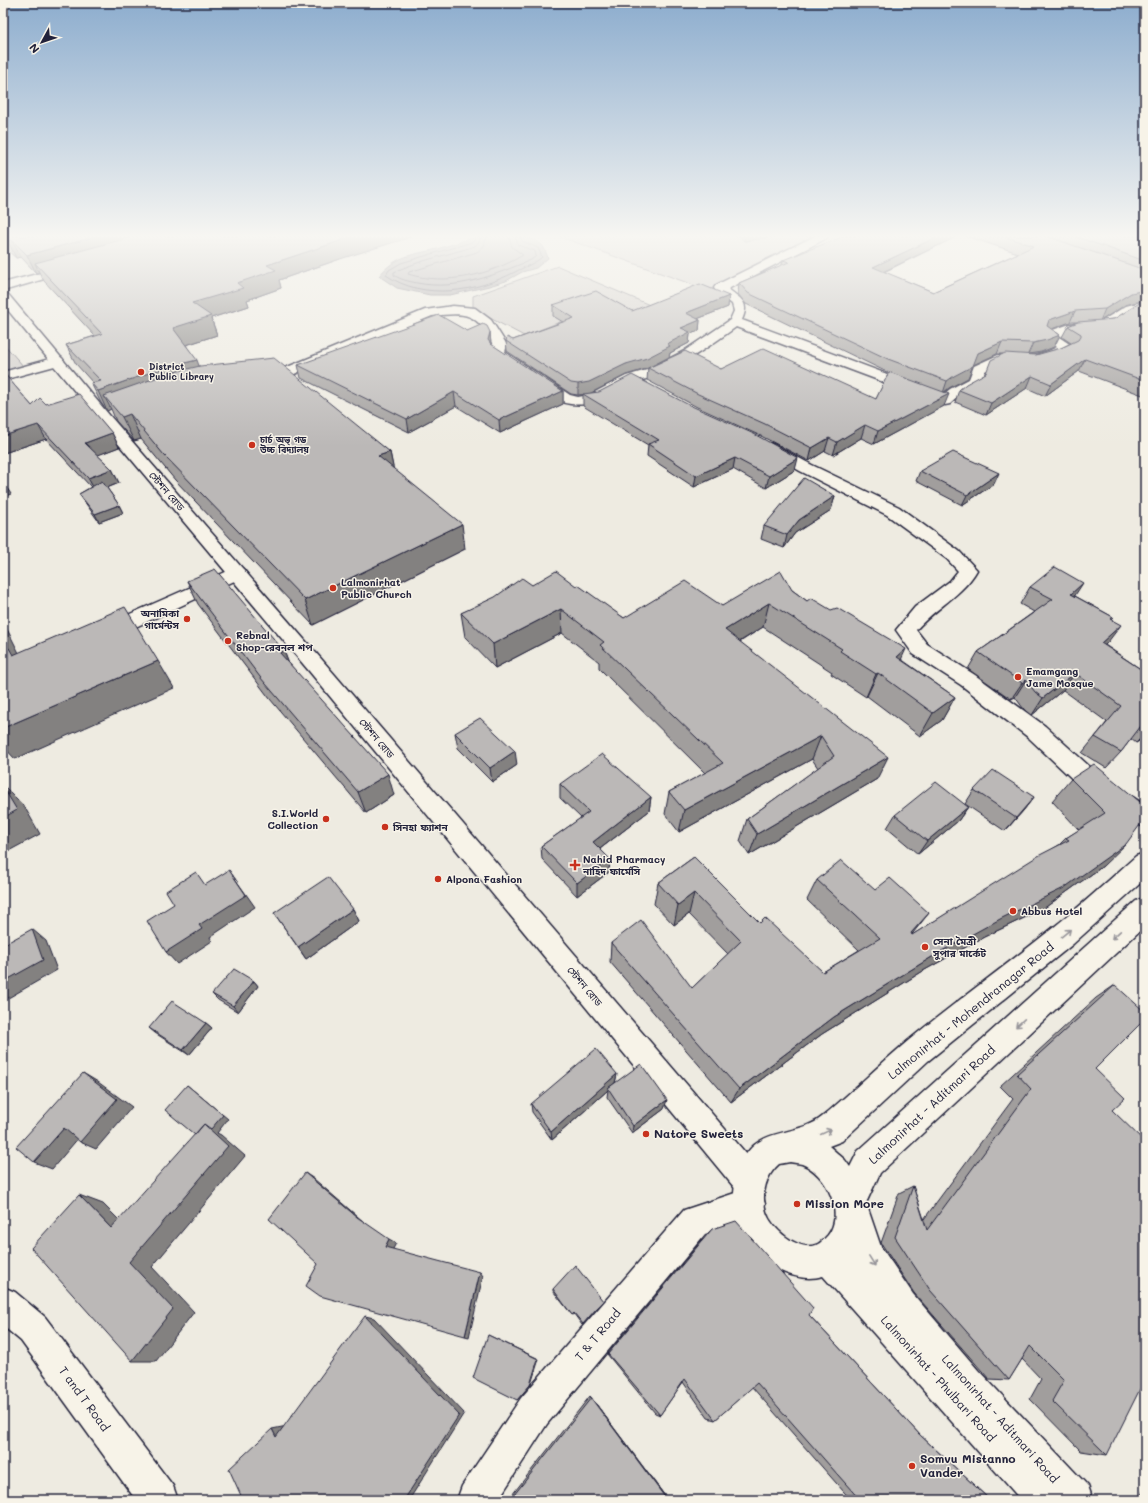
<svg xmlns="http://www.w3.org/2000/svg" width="1148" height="1503" viewBox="0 0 1148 1503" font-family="Mali,'Noto Sans Bengali',sans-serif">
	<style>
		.green { fill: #d1cdc9; stroke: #7a7882 }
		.water { fill: #a6a3a6; stroke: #716f7b }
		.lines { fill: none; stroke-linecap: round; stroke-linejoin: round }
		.shore { stroke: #575666; stroke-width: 1 }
		.minor-casing { stroke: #22223b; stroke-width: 3 }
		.major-casing { stroke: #22223b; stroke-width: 3 }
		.highway-casing { stroke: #22223b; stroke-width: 3 }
		.minor { fill: #f7f3e8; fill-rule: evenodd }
		.major { fill: #f7f3e8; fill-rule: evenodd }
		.highway { fill: #f7f3e8; fill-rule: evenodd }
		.wall { fill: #a19e9d; stroke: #22223b; fill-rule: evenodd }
		.shaded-wall { fill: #838180; stroke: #22223b }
		.building { fill: #bbb8b7; stroke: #22223b }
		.oneway { stroke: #97959a }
		.poi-dot { fill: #c8321e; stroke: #f7f3e8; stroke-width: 1.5 }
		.labels { text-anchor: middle; stroke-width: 3; stroke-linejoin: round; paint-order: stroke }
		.far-poi-label { font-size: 9px; font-weight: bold; fill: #22223b; stroke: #f7f3e8; text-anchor: start }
		.street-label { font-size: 10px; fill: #22223b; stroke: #f7f3e8 }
		.poi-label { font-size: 10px; font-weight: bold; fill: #22223b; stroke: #f7f3e8; text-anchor: start }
		.near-street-label { font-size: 12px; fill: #22223b; stroke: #f7f3e8 }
		.near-poi-label { font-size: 12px; font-weight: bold; fill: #22223b; stroke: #f7f3e8; text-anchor: start }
	</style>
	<rect width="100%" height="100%" fill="#eeebe1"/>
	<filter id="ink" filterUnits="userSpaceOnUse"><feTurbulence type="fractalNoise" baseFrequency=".025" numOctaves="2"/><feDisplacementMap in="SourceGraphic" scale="8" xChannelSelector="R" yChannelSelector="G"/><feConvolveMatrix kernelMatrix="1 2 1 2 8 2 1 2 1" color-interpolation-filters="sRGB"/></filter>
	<g filter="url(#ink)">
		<path class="green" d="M558,236H823L713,292Z
			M558,266L652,306L623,319L593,309L524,336L473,309V296Z
			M3,343L24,367L3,373Z"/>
		<path class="water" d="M479,236C496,236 527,233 541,244C545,248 546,253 548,258L536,268L522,272L506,281L489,286L450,295H430L397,288L379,276C396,255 413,255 437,249C451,245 465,240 479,236Z"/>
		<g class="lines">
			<path class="shore" d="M476,236L475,240L472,242L401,263L389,270L386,275C424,301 476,292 515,272C524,267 534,264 542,257L538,248L522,241L520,236
				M481,236L479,242L475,246C448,255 420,260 394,272V275C401,280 408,281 417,283C458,291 494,275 531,260L536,256L535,251L518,245L515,236
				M487,236L484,246L477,252L409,272L408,274C446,286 490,275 523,255L512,247L509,236"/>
			<defs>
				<path id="minor" d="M815,236H828L827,238L728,289C741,299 750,302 742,320L943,395L950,389L969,379L974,366L998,355C1023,356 1034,359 1057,347L1043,336L1044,333L1070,324L1100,322L1126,306L1145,301V309L1134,312L1107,329L1072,332L1059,337L1074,347L1072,350L1055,359L1031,365L1000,363L985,371L980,384L960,395L950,404L945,405L736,327C711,345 687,362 658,375C651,379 643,379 635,382C606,395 595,411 561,402L493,356L491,353L493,345C477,312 466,312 432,316L280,380L261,382L256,381L254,378L256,375L273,373L425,310L453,306L475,308L491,320L507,345L505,352L570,395L578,397L589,395L626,376L647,370L684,351L730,320L734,311L732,304L716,291L714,288L716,285Z
					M71,265L75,266L77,268L75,270L3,291V283Z
					M57,357L62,358L64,361L62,364L3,380V372Z
					M770,443L775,445L812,465L899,507L959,551L977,570C963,595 935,608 916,630L927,644L975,675L1045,726L1100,776L1145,805V827L1137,824L1084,790L1029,738L961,685L913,654L896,630L915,607L950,581L958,571L947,559L887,515L800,471L765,451L762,448L765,445Z
					M237,567L243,569L246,573L243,577L112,638L105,640L98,638L95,633L98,628Z"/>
				<path id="major" d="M3,292L7,293L110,416L323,661L761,1171L766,1182L761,1193L765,1204L760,1215L705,1234L547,1424L498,1500H457L462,1486L521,1398L684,1210L738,1192L309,671L100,422L3,304Z
					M3,1287L15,1292L45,1317L173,1486L178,1500H136L21,1341L3,1326Z"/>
				<path id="highway" d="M1145,853V879L1073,944L928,1061L842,1141L829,1146L845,1160L850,1167L858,1151L1136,901L1145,897V926L880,1173L866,1203L881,1247L913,1294L978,1370L1088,1486L1093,1500H1021L823,1276C802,1282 780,1273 763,1260C731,1234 725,1188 747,1153C764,1128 801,1135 822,1117C852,1092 879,1065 909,1040C956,1001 1006,966 1054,927C1082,905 1109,880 1136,856ZM790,1162C794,1163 798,1163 802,1164C827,1174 845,1213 828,1235C824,1239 821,1243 816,1245C798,1252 771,1228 766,1212C761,1195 765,1176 779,1164Z"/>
			</defs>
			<use href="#minor" class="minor-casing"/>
			<use href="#major" class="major-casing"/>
			<use href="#highway" class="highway-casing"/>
			<use href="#minor" class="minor"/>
			<use href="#major" class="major"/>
			<use href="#highway" class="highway"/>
		</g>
		<path class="wall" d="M3,236L340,259L279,280L281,288L247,300L249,306L211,318L217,335L186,345L199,366L390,452L393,468L465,549L313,625L175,480L141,439L134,441L116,421L111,409L107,411L101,403L91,383H93L76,364L66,345L95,336L44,281L39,272L36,273L21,257L16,258L7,250L3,251Z
			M739,236H779L744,241Z
			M958,236L884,272L933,292L1018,253L965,236H1145V300L1125,305L1101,320L1114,319L1145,301V396L1079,371L1045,396L1027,388L986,415L955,402L959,390L986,373L1003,354H997L973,365L968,378L949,388L944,392V406L874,444L861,438L833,455L825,451L809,461L763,437L697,407L647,380L648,368L626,375L589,393L795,470L766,488L733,469L694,487L647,456L648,445L583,406V394L578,395L571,394L507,351L506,341L513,340L563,322L553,316V305L632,311L729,296L728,307L697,319L700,320L699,331L690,334L689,343L670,353L669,357L650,367L721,369L876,399L889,373L746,304L738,294L739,283L782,265L783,260ZM1070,322H1078L1068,326L1062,337L1071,343L1061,348L1036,355L1029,354L1041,352L1054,347L1060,335L1052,329Z
			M467,331L490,332L491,345L563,391V404L500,433L456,406L409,432L301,378L298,365Z
			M3,372L32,406L46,404L112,433L119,447L97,455L112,469L119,483L107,488L119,505L123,513L99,522L79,494L91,487L46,439L4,453L3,452Z
			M920,471L994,484L962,505L916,481Z
			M835,496L831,510L795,533L784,548L761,539L764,526Z
			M187,581L284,651L288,662L394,795L366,813L270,699L198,604Z
			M532,585L576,586L624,618L722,606L792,590L807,601L901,659L955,697L942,720L920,736L867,696L866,697L831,674L832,672L763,627L740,642L877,779L749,855L740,841L747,819L818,768L812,759L679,832L665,814L669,792L705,773L599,668V662L562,633L495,668L465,637L461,613Z
			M1030,587L1075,596L1113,617L1111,619L1108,642L1105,645L1145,672V737L1136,743L1131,739L1121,752L1106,768L1082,753L1107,722L1063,690L1032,715L1023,708L1015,697L1011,699L968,669L978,652L1034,612L1020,604Z
			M455,733L517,765L492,782L458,748Z
			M1071,779L1145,806L1103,866L1043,909L984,937L923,971L822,1034L731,1102L610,962L611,943L692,988L728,954L689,914L674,925L654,904L658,883L694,857L760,923L823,972L859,950L807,900L817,880L912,935L1059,845L1066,838L1079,830L1052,801Z
			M560,784L651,797L649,811L600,849L610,859L609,872L577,896L542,859L541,846L581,818L560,798Z
			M974,790L1034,797L1023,811L1005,831L965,804Z
			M1145,797V803L1141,801Z
			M968,807L958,821L918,854L887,828L895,815Z
			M353,909L359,921L306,959L274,913Z
			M254,981L258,986L238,1012L218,1000L212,994Z
			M1115,985L1095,1069L1112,1110L1107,1455L1081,1451L1030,1399L1041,1379L1022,1359L1009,1380L989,1379L914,1293L881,1243L899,1193L913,1186L924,1219L1013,1099L1000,1086L1096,998Z
			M206,1023L212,1028L189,1055L155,1033L149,1028Z
			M617,1074L615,1083L664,1109L632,1133L607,1097L608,1090L552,1140L532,1112L531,1104Z
			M712,1229L809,1315L920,1435L990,1500H851L752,1387L715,1420L708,1418L683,1382L660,1415L655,1413L607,1354L706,1235Z
			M553,1289L602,1302L582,1325L574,1314L572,1315L553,1291Z
			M590,1396L668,1500H508Z
			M1145,1487V1500H1139Z"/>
		<path class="shaded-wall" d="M98,236H169L35,263L39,272L36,273L27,255Z
			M355,236H414L340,259L279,280L281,288L247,300L249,306L211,318L217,335L180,347L173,328L192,303L237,283L267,265Z
			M745,236H779L744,241Z
			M939,236H958L870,278L873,267Z
			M12,240L21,257L16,258L8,241Z
			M3,243L7,250L3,251Z
			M1145,290V300L1125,305L1100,321L1105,309L1131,293Z
			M729,296L728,307L684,324L686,313Z
			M1075,311L1070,322L1044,332L1049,320Z
			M700,320L699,331L690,334L689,343L670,353L669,357L646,369L626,375L589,394L578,395V384L626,364L667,344L681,328Z
			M490,332L491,345L488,340Z
			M1060,335L1054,347L1041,352L1028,354L1033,343Z
			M1002,342L997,354L973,365L968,378L949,388L943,393L947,381L978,353Z
			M1085,359L1079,371L1045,396L1051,384Z
			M197,360L204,380L104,396L111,409L107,411L98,391L160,369Z
			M1032,376L1027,388L986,415L991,403Z
			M563,391V404L500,433L499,420Z
			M454,392L456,406L409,432L407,419Z
			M949,394L944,406L874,444L878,431Z
			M130,414L141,439L134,441L122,417Z
			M38,425L46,439L4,453L3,451V436Z
			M865,425L861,438L833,455L837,442Z
			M112,433L119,447L93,457L85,443Z
			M829,438L825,451L809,461L812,448Z
			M390,452L395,476L378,456Z
			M735,458L733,469L694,487L696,476Z
			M798,458L795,470L766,488L769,476Z
			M112,469L119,483L96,492L88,478Z
			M999,473L994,484L962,505L967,495Z
			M3,482L11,494L3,497Z
			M835,496L831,510L795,533L784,548L787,535L799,520Z
			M119,505L123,513L99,522L95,514Z
			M462,524L465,549L313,625L305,600Z
			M1083,583L1072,600L1071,594Z
			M769,603L763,627L720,654L725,630Z
			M561,609L562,633L495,668L493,644Z
			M3,624L8,631L22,659L3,667Z
			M1121,625L1108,642L1089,660L1101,643Z
			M906,649L895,673L886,680L897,657Z
			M284,651L293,674L280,653Z
			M158,661L174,688L15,759L3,746V728Z
			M878,673L867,696L866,697L876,674Z
			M1075,673L1063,690L1032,715L1043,698Z
			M1026,680L1015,697L1011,699L1022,683Z
			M955,697L942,720L920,736L933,713Z
			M1145,734V737L1136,743Z
			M821,736L812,759L679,832L684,810Z
			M515,751L517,765L492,782L490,768Z
			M888,757L877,779L749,855L757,834Z
			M388,774L394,795L366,813L358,792Z
			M3,785L24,806L40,834L3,854Z
			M651,797L649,811L592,855L593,842Z
			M1034,797L1023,811L1005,831L1016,818Z
			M968,807L958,821L918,854L927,841Z
			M1126,844L1103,866L1043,909L984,937L923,971L822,1034L731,1102L739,1089L834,1017L940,952Z
			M610,859L609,872L577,896V883Z
			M229,870L255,907L210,937L212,941L177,964L166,952L199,925Z
			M694,893L689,914L674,925L678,905Z
			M353,909L359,921L306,959L298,947Z
			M929,913L913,933L896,952L911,933Z
			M32,929L46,941L57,970L3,1001V982Z
			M254,981L258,986L238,1012L233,1006Z
			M206,1023L212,1028L189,1055L183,1050Z
			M83,1073L98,1082L132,1107L96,1149L80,1142Z
			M617,1074L615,1083L608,1088V1090L552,1140L551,1132Z
			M187,1085L228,1119L217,1133L221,1135L245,1156L152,1267L194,1312L156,1361H132L129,1262L204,1124Z
			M667,1100L664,1109L632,1133L633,1126Z
			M64,1128L80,1136L52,1169L34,1162Z
			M305,1173L314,1179L364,1222L357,1217Z
			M79,1195L103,1204L134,1235L111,1228Z
			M389,1239L396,1243L392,1251L385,1247Z
			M480,1272L483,1276L469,1337L465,1336Z
			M365,1316L374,1318L464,1413L409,1500H404Z
			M488,1335L539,1359L531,1384L517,1400Z
			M590,1396L668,1500H667Z
			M287,1426L276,1437L272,1429Z"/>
		<path class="building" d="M3,236H98L27,255L12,240L8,241L3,237Z
			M135,236H355L267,265L276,270L237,283L243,288L192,303L211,316L173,328L197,360L160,369L98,391L91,383L101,381L66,345L102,334L35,263Z
			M844,236H939L873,267L933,292L1034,246L1003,236H1046L1145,270V290L1131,293L1105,309L1075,311L1049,320L1047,326L1060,335L1047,340L1033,343L1002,342L978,353L973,366L954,376L947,381L888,359L748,293L739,283L789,262L783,260Z
			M1074,236H1145V261Z
			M700,284L729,296L686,313L700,320L681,328L690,332L667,344L670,346L647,358L626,364L589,382L578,384L571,383L506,341L507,337L513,340L574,318L553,305L596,291L632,311Z
			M1145,301V381L1085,359L1051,384L1032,376L991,403L959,390L966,384L986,373L991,360L1005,353L1036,355L1061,348L1078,340L1081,336V334L1068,326L1078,322L1114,319L1141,302Z
			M439,315L467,331L483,324L487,326L490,332L488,340L491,344L563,391L499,420L454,392L407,419L298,365Z
			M764,348L876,399L889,372L949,394L878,431L865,425L837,442L829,438L812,448L765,424L698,394L648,368L685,351L721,369Z
			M274,358L390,452L378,456L462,524L305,600L164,455L130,414L122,417L104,396L170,373L200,366Z
			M3,372L32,406L40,398L46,404L79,394L112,433L85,443L112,469L88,478L38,425L3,436Z
			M632,375L687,404L754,434L798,458L769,476L735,458L696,476L648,444L659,440L583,394L599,392Z
			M953,452L999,473L967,495L920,471Z
			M804,478L835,496L799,520L787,535L764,526Z
			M102,481L119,505L95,514L79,494Z
			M1055,567L1083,583L1071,594L1113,617L1110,619L1121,625L1101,643L1145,672V723L1144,722L1121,752L1095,737L1121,706L1075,673L1043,698L1035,692L1026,680L1022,683L978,652L1053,599L1030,587Z
			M215,569L284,651L280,653L388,774L358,792L260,677L187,581Z
			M556,571L576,586L578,585L624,618L685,581L722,606L781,571L792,590L807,601L811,598L831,610L837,608L906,649L897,657L955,697L933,713L878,673L876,674L840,651L842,649L769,603L725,630L888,757L757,834L747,819L834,756L821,736L684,810L669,792L723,763L600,645L604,642L561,609L493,644L461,613L495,597L522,578L532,585Z
			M125,607L158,661L3,728V650L9,648L13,655Z
			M480,718L515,751L490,768L455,733Z
			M602,754L651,797L593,842L610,859L577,883L541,846L589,812L560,784Z
			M1094,764L1145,806V818L1126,844L1064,888L1002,918L940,952L834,1017L739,1089L611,943L641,920L692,988L741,941L694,893L678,905L658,883L694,857L760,923L765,918L823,972L880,938L817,880L841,860L875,890L890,878L929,913L911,933L912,935L1038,856L1069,840L1066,838L1105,813L1071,779Z
			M993,770L1034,797L1016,818L974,790Z
			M936,782L968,807L927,841L895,815Z
			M3,787L17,810L3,818Z
			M229,870L246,895L199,925L202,929L166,952L147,921L174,904L166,891L196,872L205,885Z
			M328,877L353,909L298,947L274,913Z
			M32,929L43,960L3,982V945Z
			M234,969L254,981L233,1006L212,994Z
			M1115,985L1145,1012V1019L1095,1069L1125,1098L1112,1110L1145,1142V1379L1107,1455L1052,1401L1064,1380L1030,1346L1009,1380L930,1290L895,1237L913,1186L927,1230L1031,1089L1017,1074Z
			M172,1001L206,1023L183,1050L149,1028Z
			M596,1049L617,1074L551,1132L531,1104Z
			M641,1064L667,1100L633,1126L608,1088Z
			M83,1073L117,1099L80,1142L64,1128L34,1162L16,1147Z
			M187,1085L223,1115L211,1129L204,1124L195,1135L165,1110Z
			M204,1124L228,1146L129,1262L173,1309L132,1361L31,1248L79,1195L111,1228Z
			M305,1173L357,1217L389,1239L385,1247L480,1272L465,1336L320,1296L306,1286L318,1264L269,1219Z
			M736,1221L813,1308L809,1315L920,1435L990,1500H860L757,1383L715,1420L685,1379L660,1415L608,1354L712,1229Z
			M575,1265L603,1301L583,1324L574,1313L572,1315L553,1289Z
			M365,1316L459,1415L404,1500H243L229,1469L272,1429L276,1437Z
			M488,1335L538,1359L530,1385L517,1400L473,1378Z
			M591,1398L667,1500H510Z"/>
		<defs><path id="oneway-shaft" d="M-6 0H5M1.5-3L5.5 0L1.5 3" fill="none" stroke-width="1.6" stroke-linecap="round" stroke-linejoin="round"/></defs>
		<g class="oneway">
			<use href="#oneway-shaft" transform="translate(1066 933) rotate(-40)"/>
			<use href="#oneway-shaft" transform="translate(1116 935) rotate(137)"/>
			<use href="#oneway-shaft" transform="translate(1020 1023) rotate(137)"/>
			<use href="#oneway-shaft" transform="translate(826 1132) rotate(-25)"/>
			<use href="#oneway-shaft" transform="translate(872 1261) rotate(58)"/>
		</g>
	</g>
	<linearGradient id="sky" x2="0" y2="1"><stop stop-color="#8dadce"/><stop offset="0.53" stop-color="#f7f6f2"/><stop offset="1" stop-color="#f7f6f2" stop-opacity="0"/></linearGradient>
	<rect width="1148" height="446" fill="url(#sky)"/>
	<g class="poi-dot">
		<circle cx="141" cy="372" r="4"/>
		<circle cx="252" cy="445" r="4"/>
		<circle cx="333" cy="588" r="4"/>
		<circle cx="187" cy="619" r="4"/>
		<circle cx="228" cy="641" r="4"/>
		<circle cx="1018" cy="677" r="4"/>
		<circle cx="326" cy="819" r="4"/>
		<circle cx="385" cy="827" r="4"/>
		<path d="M573 859h4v4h4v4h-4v4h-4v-4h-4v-4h4z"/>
		<circle cx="438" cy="879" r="4"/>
		<circle cx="1013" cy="911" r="4"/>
		<circle cx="925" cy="947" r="4"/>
		<circle cx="646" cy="1134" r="4"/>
		<circle cx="797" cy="1204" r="4"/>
		<circle cx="912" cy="1466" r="4"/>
	</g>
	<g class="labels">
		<g class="far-poi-label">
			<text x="149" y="370">District<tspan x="149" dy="10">Public Library</tspan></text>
			<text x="260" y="443">চার্চ অভ্ গড<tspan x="260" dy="10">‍উচ্চ বিদ্যালয়</tspan></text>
		</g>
		<g class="street-label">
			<text transform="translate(167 491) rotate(49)" y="4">স্টেশন রোড</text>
			<text transform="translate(377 738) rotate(50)" y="4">স্টেশন রোড</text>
			<text transform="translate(585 986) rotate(50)" y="4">স্টেশন রোড</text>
		</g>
		<g class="poi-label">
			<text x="341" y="586">Lalmonirhat<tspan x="341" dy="12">Public Church</tspan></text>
			<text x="179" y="617" text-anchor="end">অনামিকা<tspan x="179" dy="12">গার্মেন্টস</tspan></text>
			<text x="236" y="639">Rebnal<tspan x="236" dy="12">Shop-রেবনল শপ</tspan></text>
			<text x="1026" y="675">Emamgang<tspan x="1026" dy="12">Jame Mosque</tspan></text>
			<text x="318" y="817" text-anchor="end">S.I.World<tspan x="318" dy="12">Collection</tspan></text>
			<text x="393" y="831">সিনহা ফ্যাশন</text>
			<text x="583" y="863">Nahid Pharmacy<tspan x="583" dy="12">নাহিদ ফার্মেসি</tspan></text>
			<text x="446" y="883">Alpona Fashion</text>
			<text x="1021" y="915">Abbus Hotel</text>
			<text x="933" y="945">সেনা মৈত্রী<tspan x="933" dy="12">সুপার মার্কেট</tspan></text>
		</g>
		<g class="near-street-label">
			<text transform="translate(971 1011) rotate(-39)" y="4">Lalmonirhat - Mohendranagar Road</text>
			<text transform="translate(932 1105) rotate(-43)" y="4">Lalmonirhat - Aditmari Road</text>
			<text transform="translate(598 1335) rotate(-50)" y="4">T &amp; T Road</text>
			<text transform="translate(938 1379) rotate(48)" y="4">Lalmonirhat - Phulbari Road</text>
			<text transform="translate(84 1399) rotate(54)" y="4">T and T Road</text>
			<text transform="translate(1000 1419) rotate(48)" y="4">Lalmonirhat - Aditmari Road</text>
		</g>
		<g class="near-poi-label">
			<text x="654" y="1138">Natore Sweets</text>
			<text x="805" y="1208">Mission More</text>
			<text x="920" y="1463">Somvu Mistanno<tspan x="920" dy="14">Vander</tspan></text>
		</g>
	</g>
	<rect width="1148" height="1503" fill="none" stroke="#f7f3e8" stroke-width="16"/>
	<rect x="8" y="8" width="1132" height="1487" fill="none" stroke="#22223b" stroke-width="1.5" filter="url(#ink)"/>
	<g transform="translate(42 42) rotate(230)" stroke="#f7f3e8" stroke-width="3" paint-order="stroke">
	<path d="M0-3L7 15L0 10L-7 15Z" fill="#22223b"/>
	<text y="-6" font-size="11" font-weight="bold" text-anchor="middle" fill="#22223b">N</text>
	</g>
</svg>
